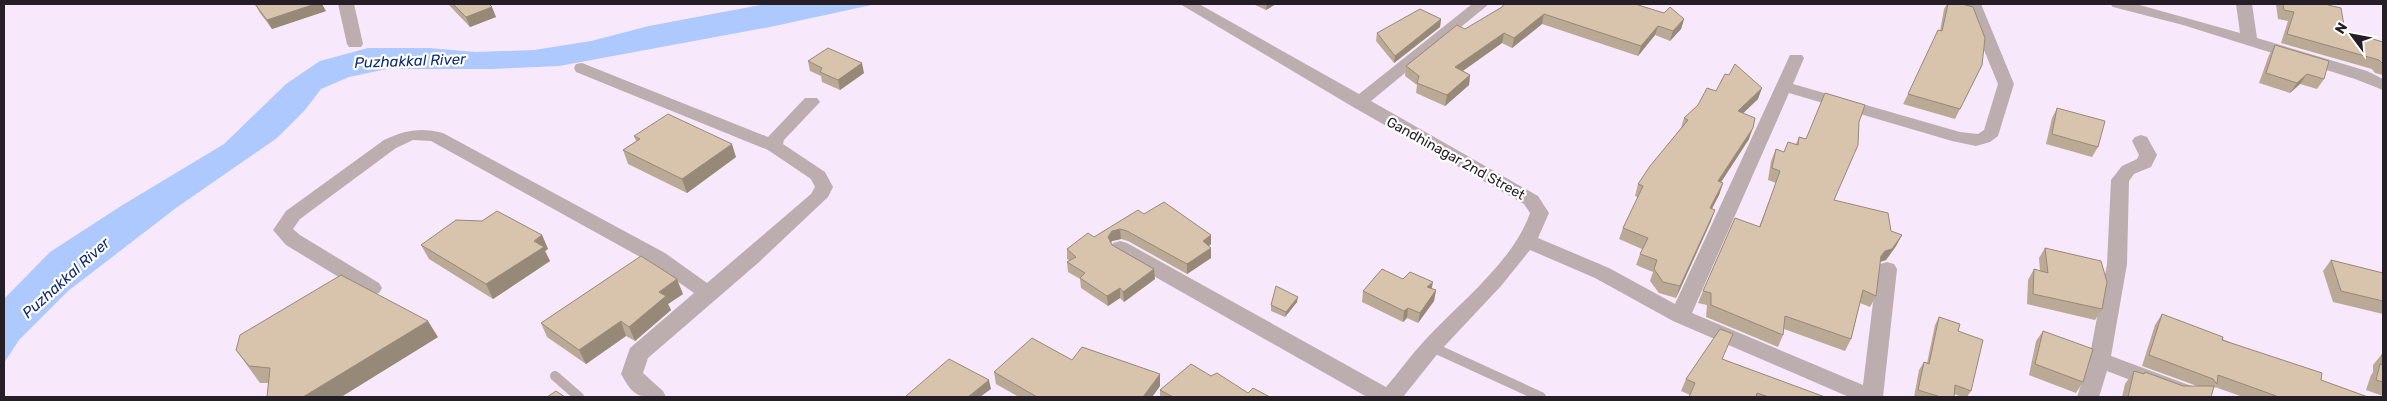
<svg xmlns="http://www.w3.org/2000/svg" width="2387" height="401" viewBox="0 0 2387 401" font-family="Rubik,sans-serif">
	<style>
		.water { fill: #aec9fd }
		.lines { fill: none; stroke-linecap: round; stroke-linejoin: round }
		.service { stroke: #bcadaf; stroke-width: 10 }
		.minor { fill: #bcadaf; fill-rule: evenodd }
		.wall { fill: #baa994 }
		.shaded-wall { fill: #978978 }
		.building { fill: #d8c4ac; stroke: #978978 }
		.labels { text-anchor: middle; stroke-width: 4.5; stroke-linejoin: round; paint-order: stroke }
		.street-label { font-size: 14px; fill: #251e27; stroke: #fff }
		.water-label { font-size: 15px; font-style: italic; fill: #0e2c74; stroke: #fff }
	</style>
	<rect width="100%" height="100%" fill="#f8e8fc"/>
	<path class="water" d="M765,4H876L770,27L559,66L490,69H387L349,77L321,89L305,110L277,138L176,208L68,291L19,340L4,363V299L50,252L121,206L224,144L286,84L320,61L368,48H429L476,52L534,50L591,41L649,26Z"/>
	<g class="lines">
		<path class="service" d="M1432,347L1541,397
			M555,376L579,397"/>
		<path class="minor" d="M338,4H354L363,44L361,47H349L347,44Z
			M1180,4H1199L1359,94L1472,4H1489L1371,101L1538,196L1549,213L1538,238L1609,268L1675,304L1790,55H1802L1804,58L1793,84L1960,132L1978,134L1984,130L1998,84L1965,4H1981L2014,84L1998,136L1990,142L1976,146L1952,141L1789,93L1692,313L1863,385L1877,269L1880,264L1887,262L1894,264L1897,269L1883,397H1849L1673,321L1595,278L1530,250L1501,286L1439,352L1403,397H1367L1113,253L1110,248L1113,243L1120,241L1127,243L1386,387C1399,372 1411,355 1425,340C1460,302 1513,262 1530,213L1524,204L1353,107Z
			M2110,4H2136L2240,33L2236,4H2252L2257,38L2367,71L2383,79V90L2355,79L2183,25L2113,7Z
			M582,63L768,137L805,98H817L820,102L784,140L783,144L825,172L833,187L828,197L758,263L648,358L643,373L663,391L666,397C639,397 635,399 621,374L630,348L694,293L651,263L431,141L413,140L396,148L300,219L293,229L300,235L379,283L382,288L379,293L372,295L365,293L286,245L273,230L286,211L384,140C405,130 421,127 443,133L665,253L707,283L811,194L815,187L811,179L768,150L576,72L574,68L576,64Z
			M2141,135L2147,137L2157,155L2151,167L2134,174L2129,181L2127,264L2111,356L2205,391L2208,397H2174L2107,371L2099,397H2077L2089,360L2107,264L2111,180L2122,166L2137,159L2139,155L2132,141L2135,137Z"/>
	</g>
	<path class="wall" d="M255,4L326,11L272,29L260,13Z
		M448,4H489L496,17L470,27Z
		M1253,4H1276L1266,10Z
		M1947,4H1962L1982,65L1955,119L1903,104L1940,31L1944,9Z
		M2276,4H2328V5L2345,31L2383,42V75L2375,73L2372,69L2281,43L2288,21L2278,19Z
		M1502,7L1684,19L1681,29L1670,41L1655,35L1638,56L1542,24L1512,48L1502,43L1463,71L1470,75L1469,85L1445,106L1416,93L1417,85L1405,76L1406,66Z
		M1441,19L1440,27L1394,63L1376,41L1377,33Z
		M2275,45L2324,79L2317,89L2300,84L2290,93L2259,83L2269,55Z
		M808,61L864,73L840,90L822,82L821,76L810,71Z
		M1716,91L1758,99L1743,113L1749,139L1721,182L1723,183L1719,195L1712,209L1711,221L1676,298L1659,293L1650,281L1653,272L1636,265L1640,254L1642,249L1619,239L1623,228L1638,197L1635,196L1638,184L1681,128L1684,118Z
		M2057,108L2098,147L2092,157L2046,144L2052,118Z
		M1859,122L1834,200L1891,231L1902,235L1896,246L1886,260L1880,262L1876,296L1870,307L1860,303L1851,339L1845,351L1784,329L1783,335L1778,347L1706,317L1707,305L1698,303L1703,291L1759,227L1776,183L1768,180L1771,161L1776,149L1784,152L1796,144L1799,137L1806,139Z
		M634,136L736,157L687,193L628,164L623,150L636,141Z
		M1144,214L1211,244L1209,246L1211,258L1187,274L1128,241L1121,239L1112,241L1111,243L1112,245L1155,279L1124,302L1120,298L1108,306L1081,288L1080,279L1068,272L1067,262L1069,260L1067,259V249L1094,237Z
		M542,235L548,249L545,251L550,261L493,299L429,259L421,245Z
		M2045,248L2102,309L2095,320L2027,304L2028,280L2034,269L2040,271L2039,258Z
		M2331,260L2383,273V314L2333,302L2323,271Z
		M1403,279L1436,290L1434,301L1418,323L1407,318L1403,322L1362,302L1363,291Z
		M683,294L668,304L671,310L635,341L626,336L586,364L547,337L541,323Z
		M1297,302L1285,317L1271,311V305Z
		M2162,314L2321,380L2368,397H2243L2215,387L2213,389L2211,397H2122L2125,384L2134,371L2143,374L2145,372L2183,386H2197L2142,366L2155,325Z
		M1939,317L1958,331L1971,391L1967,397H1962L1954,394V397H1914L1919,370L1924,362L1927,363L1935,325Z
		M2043,331L2083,382L2076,393L2029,375L2036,341Z
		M438,337L341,397H268L269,383H260L236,350Z
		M2382,354L2383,355V396L2366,390L2371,375L2373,372V365Z
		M1722,359L1825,397H1689L1690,395L1681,391L1686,379Z
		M1072,360L1160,386L1152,397H1019L996,384L994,372Z
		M1211,376L1248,393L1270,397H1160V390Z"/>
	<path class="shaded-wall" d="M315,4H322L326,11L272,29L267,20Z
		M1267,4H1276L1266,10Z
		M492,7L496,17L470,27L466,17Z
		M1544,14L1542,24L1512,48L1514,38Z
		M1441,19L1440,27L1394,63L1395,56Z
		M1684,19L1681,29L1670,41L1673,31Z
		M1658,26L1655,35L1638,56L1641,46Z
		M1504,33L1502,43L1454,77L1455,67Z
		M862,63L864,73L840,90L838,80Z
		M2307,74L2300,84L2290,93L2297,83Z
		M1470,75L1469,85L1445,106L1447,95Z
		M1762,88L1758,99L1734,122L1738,111Z
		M1753,128L1749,139L1714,193L1718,181Z
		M732,144L736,157L687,193L682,179Z
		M1723,183L1719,195L1706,219L1710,208Z
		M1715,210L1711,221L1676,298L1680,286Z
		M1120,229L1121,239L1112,241L1108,247V237L1112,231Z
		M542,235L548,249L545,251L550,261L493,299L486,284Z
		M1211,235V244L1203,251V241Z
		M1902,235L1896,246L1886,260L1879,262L1881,256L1885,251Z
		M1211,248V258L1187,274V264Z
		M1154,269L1155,279L1124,302L1123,292Z
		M677,279L683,294L668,304L671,310L635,341L629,327L659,292Z
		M1433,282L1431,292L1427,287Z
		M1120,288V298L1108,306L1107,296Z
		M1436,290L1434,301L1418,323L1420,313Z
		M1298,297L1297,302L1285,317L1286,312Z
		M1408,308L1407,318L1403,322L1404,311Z
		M428,321L438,337L341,397H303Z
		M621,321L626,336L586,364L579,350Z
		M1160,374V386L1152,397H1143Z
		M989,380L991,389L980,397H968Z"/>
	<path class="building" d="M255,4H315L267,20Z
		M453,4H489L492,7L466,17Z
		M1504,4H1635L1664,13L1670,7L1684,19L1673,31L1658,26L1641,46L1544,14L1514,38L1504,33L1455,67L1470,75L1447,95L1417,83L1419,76L1406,66L1457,25L1465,29L1502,7Z
		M1948,4H1962L1973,7L1985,38L1982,65L1960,109L1908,94L1938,30L1942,31Z
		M2283,4H2328V5L2341,8L2345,31L2383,42V64L2379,60L2287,34L2294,12L2284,10Z
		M1420,9L1441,19L1395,56L1377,33Z
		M2275,45L2329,61L2324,79L2307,74L2297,83L2266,73Z
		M828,48L862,63L838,80L820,72L822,68L808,61Z
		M1735,64L1762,88L1738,111L1755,118L1753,128L1718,181L1723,183L1710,208L1715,210L1680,286L1663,282L1654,269L1657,260L1640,254L1648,238L1623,228L1643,186L1638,184L1650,166L1688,120L1684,118L1698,105L1707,88L1716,91L1725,74L1729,75Z
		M1825,93L1865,105L1859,122L1858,145L1834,200L1888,213L1891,231L1902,235L1892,249L1885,251L1881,256L1876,296L1863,290L1851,339L1785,316L1783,335L1711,305V293L1703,291L1735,218L1760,227L1780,171L1772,168L1776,149L1784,152L1788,142L1798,145L1799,137L1806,139Z
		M2057,108L2105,121L2098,147L2052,134Z
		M668,114L732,144L682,179L623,150L640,139L634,136Z
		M1164,202L1211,235L1203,241L1211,248L1187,264L1127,231L1120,229L1112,231L1108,237L1112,245L1154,269L1123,292L1120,288L1107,296L1080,278L1085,273L1067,262L1076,257L1067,249L1088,233L1094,237L1138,210L1144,214Z
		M497,211L542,235L534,241L544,247L486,284L421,245L456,220L482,221Z
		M2045,248L2101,261L2107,282L2102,309L2033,294L2034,269L2048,273Z
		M641,256L677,279L659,292L666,296L629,327L621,321L579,350L541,323Z
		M2331,260L2383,273V301L2341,291Z
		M1382,269L1403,279L1410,272L1433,282L1427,287L1436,290L1420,313L1408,308L1404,311L1363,291Z
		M341,275L428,321L303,397H267L270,368L249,366L236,350L240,335Z
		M1276,286L1298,297L1286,312L1271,305Z
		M2162,314L2223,337L2222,340L2322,373L2321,380L2368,397H2279L2218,375L2217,384L2213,379L2149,355Z
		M1939,317L1960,324L1958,331L1983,340L1971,391L1955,385L1954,397H1941L1918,390L1924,362L1929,364Z
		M1720,329L1733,334L1722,359L1825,397H1769L1757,393L1756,397H1689L1695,383L1686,379Z
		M2043,331L2093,349L2083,382L2035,364Z
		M1032,338L1072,360L1082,347L1160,374L1143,397H1037L994,372Z
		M2382,354L2383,355V382L2376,380L2380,364L2383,365Z
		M949,359L989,380L968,397H909L906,396Z
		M1191,364L1211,376L1217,373L1248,393L1253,388L1270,397H1173L1160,390Z
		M2134,371L2144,374L2145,372L2183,386H2214L2211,397H2128Z
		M556,391L565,397H547Z"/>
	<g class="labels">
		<g class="street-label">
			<text transform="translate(1456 158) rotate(29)" y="5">Gandhinagar 2nd Street</text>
		</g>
		<g class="water-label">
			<text transform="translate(410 61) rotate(-2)" y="5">Puzhakkal River</text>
			<text transform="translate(66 278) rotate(-42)" y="5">Puzhakkal River</text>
		</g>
	</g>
	<rect width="2387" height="401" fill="none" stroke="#251e27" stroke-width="10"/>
	<g transform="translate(2352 35) rotate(302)" stroke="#ffffff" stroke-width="4" paint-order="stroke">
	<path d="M0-4L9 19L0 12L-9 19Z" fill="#251e27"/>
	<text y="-8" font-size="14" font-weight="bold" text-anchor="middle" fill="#251e27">N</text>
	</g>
</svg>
